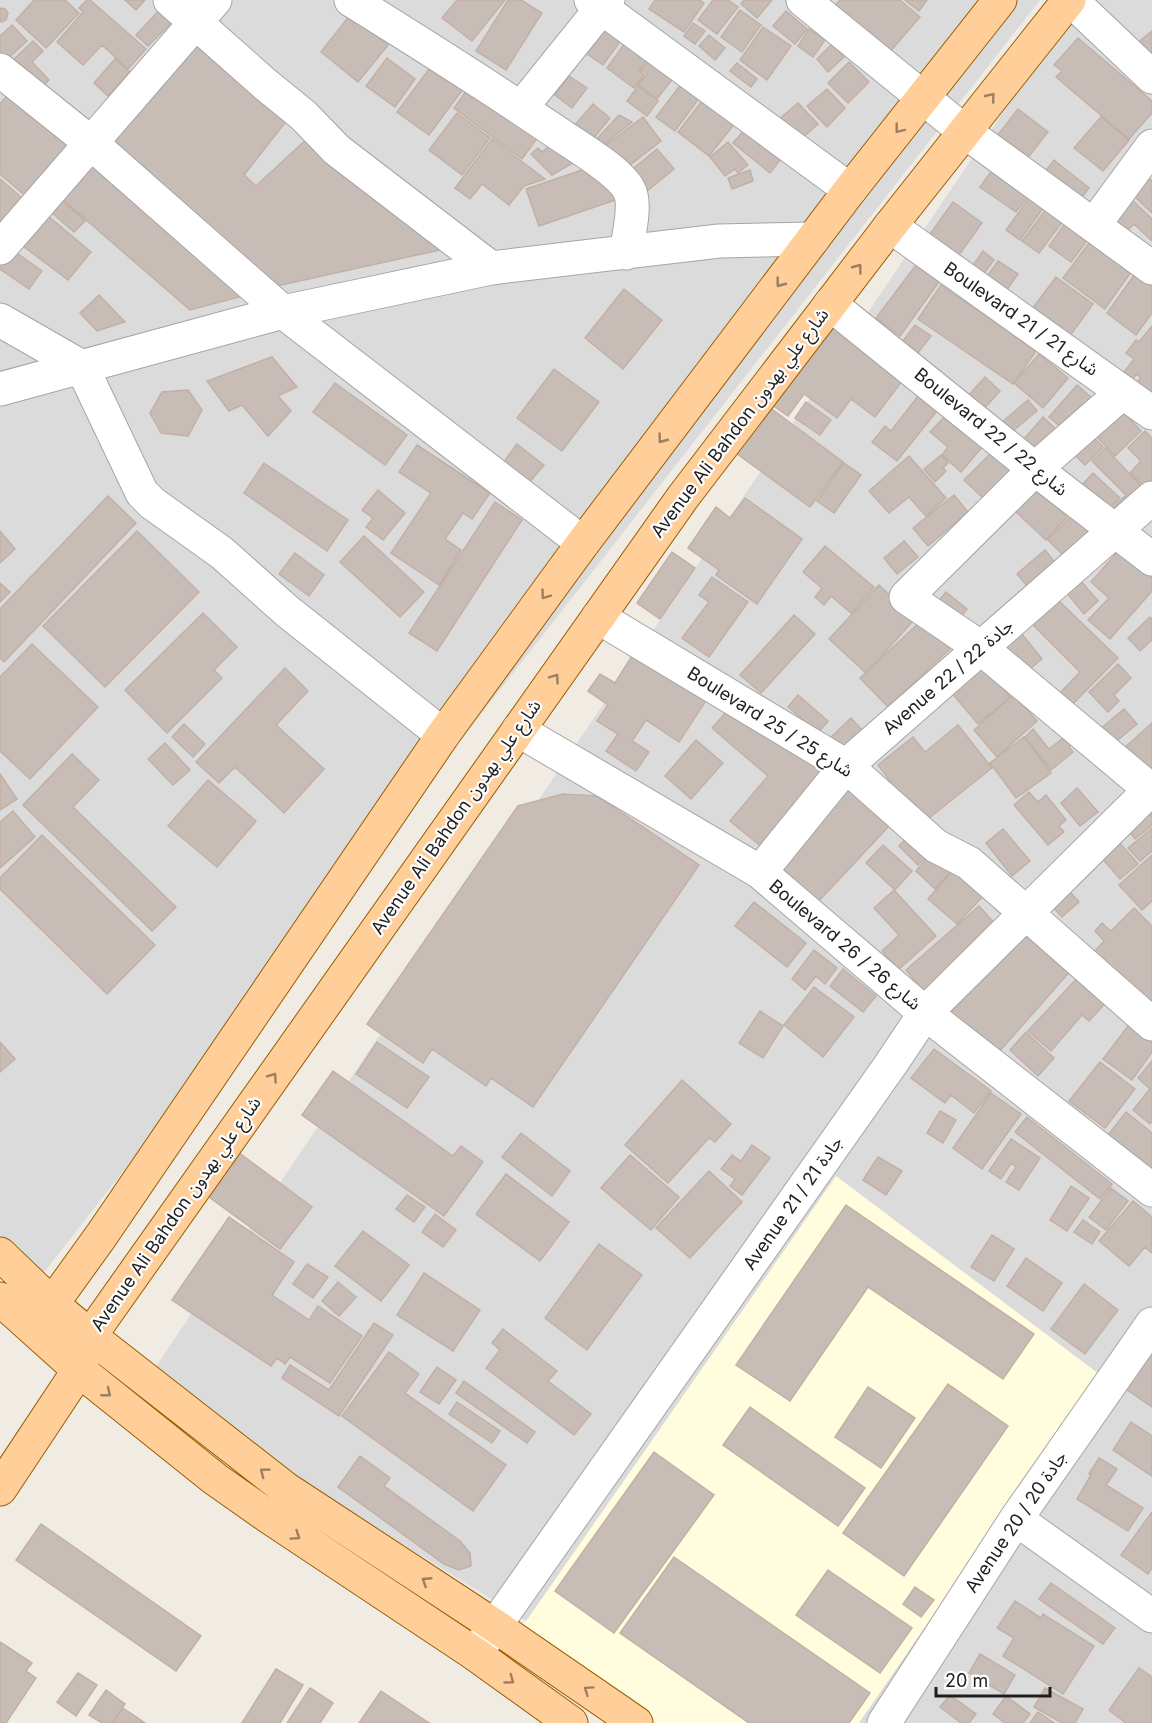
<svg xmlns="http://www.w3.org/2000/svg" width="1152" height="1723" viewBox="0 0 1152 1723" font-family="Inter,'Noto Sans Arabic',sans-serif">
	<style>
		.residential { fill: #dcdbdb }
		.education { fill: #fffddd }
		.building { fill: #c8bdb6; stroke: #c2b0a5; stroke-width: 1.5 }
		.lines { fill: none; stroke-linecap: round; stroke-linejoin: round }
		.minor-casing { stroke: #a5a5a5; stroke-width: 35 }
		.major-casing { stroke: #985e00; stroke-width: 35 }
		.minor { stroke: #fff; stroke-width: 33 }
		.major { stroke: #ffce99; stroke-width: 33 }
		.oneway { stroke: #9a7f62 }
		.labels { text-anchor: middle; stroke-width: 4.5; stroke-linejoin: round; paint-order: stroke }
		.street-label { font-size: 18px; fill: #1e1e1e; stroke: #fff }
	</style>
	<rect width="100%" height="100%" fill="#f0ebe3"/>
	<path class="residential" d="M0,0H1040L31,1289L0,1243Z
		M1079,0H1152V1723H691L144,1384Z"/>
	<path class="education" d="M836,1176L1099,1374L859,1723H656L520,1630Z"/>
	<path class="building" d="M34,0H65L79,13L46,48L16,20Z
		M87,0H90L146,49L128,69L102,45L83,65L57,42L83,12L79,8Z
		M125,0H145L136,10Z
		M457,0H505L472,41L442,18Z
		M508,0H521L542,13L506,70L476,51Z
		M655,0H699L704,3L684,32L649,9Z
		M713,0H728L738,7L717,34L698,20Z
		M744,0H772L757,18L741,4Z
		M840,0H900L920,17L889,53L834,7Z
		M905,0H927L919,11Z
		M164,5L177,17L148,46L136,35Z
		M0,8L5,9L8,13L6,20L0,22Z
		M740,10L761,25L742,52L721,37Z
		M786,11L807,29L795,44L773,26Z
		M350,15L388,45L358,82L321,52Z
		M602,19L625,35L603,65L580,49Z
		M693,23L705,31L695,44L684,36Z
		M12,25L27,41L4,62L0,58V36Z
		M763,27L791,46L767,80L740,60Z
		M809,29L825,40L813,57L798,46Z
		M1152,31V64L1136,44Z
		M709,35L725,48L715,60L699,46Z
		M630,36L652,53L639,70L644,75L634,88L607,68Z
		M198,38L291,115L244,175L256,186L310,136L453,247L268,288L104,141Z
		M1078,38L1152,101V113L1129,139L1056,77L1062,71L1054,65Z
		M33,41L43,51L32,62L49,80L41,88L13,60Z
		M832,44L844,57L828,72L817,59Z
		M654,54L678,72L657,99L638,85L647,74L641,70Z
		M387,58L415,79L395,107L366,86Z
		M115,59L130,72L108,96L94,83Z
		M435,61L466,85L429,135L397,112Z
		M849,62L869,82L848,103L828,83Z
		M737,63L757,79L751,87L730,71Z
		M569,76L587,88L572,108L555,95Z
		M475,79L543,130L522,159L454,108Z
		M685,79L703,93L675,131L656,117Z
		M638,86L658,101L647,116L627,101Z
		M827,89L845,108L827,127L807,106Z
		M11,91L74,144L28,198L0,174V104Z
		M708,93L740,117L709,156L678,132Z
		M798,103L818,124L798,142L778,120Z
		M593,104L610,118L592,140L574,126Z
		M1018,109L1048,132L1023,164L993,141Z
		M457,113L490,138L462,175L429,150Z
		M619,115L632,122L602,146L596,140Z
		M643,117L661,141L625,169L606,145Z
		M1101,117L1129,140L1103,171L1074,148Z
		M748,126L783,156L770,173L733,143Z
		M492,139L545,179L524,186L509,205L482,184L470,199L455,188Z
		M728,142L748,165L738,173L735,169L725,176L710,157Z
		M551,144L563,158L572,149L581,158L552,175L531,154L538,148L542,152Z
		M657,149L674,169L646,192L629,172Z
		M96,158L251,294L190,310L61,198Z
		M1054,160L1089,188L1076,205L1041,177Z
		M594,166L618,199L539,226L526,189Z
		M995,166L1031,193L1016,212L980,187Z
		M750,170L753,181L732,189L728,178Z
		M1147,176L1152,181V213L1131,193Z
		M0,179L22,198L0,224Z
		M1033,193L1047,203L1020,240L1006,230Z
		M1127,195L1152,219V241L1134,224L1124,234L1111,221Z
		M62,200L85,221L74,232L51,212Z
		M953,202L982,223L959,255L930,234Z
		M1050,204L1067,216L1039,253L1022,241Z
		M47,215L91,252L68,280L23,246Z
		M1069,218L1092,234L1071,262L1049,246Z
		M1095,235L1136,265L1105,309L1063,278Z
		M11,249L42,271L29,289L0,269V264Z
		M983,251L994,260L982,276L971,268Z
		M998,261L1018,274L1006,291L986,278Z
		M916,265L939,282L900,336L876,318Z
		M1140,267L1152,276V313L1136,335L1107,313Z
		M1056,277L1093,304L1067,340L1029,313Z
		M941,285L1036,351L1013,384L918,319Z
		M624,289L662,320L623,369L585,338Z
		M99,295L125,322L97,331L80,313Z
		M831,322L905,377L875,417L851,399L837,418L804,394L788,416L771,404Z
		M915,325L931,336L914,358L899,346Z
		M1152,326V397L1135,384L1141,378L1137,374L1130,382L1122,375L1134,359L1126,353L1136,340L1139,342Z
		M1039,354L1068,378L1043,408L1014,383Z
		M272,357L297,387L278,396L291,411L268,436L242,405L229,411L207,381Z
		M554,369L599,402L562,451L517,418Z
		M985,377L1000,391L982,411L967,397Z
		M335,383L407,435L385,465L313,412Z
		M1077,385L1092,398L1063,429L1049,417Z
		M188,390L202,410L188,436L161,433L150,413L162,392Z
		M921,392L940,407L897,461L872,442L885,426L891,431Z
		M1028,400L1037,411L1009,434L1000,424Z
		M806,402L831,420L820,435L795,418Z
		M769,407L843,462L810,507L736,453Z
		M1121,409L1141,431L1115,456L1094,434Z
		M947,414L983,446L961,472L942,455L948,447L930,432Z
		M1043,417L1059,432L1040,453L1024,439Z
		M1145,431L1152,438V488L1150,491L1130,473L1141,461L1128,448Z
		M1092,436L1103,447L1085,465L1074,454Z
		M517,444L544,465L529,483L503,463Z
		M417,445L490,493L472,519L463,513L445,539L461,550L439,585L391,553L431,493L399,472Z
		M1105,448L1147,492L1120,518L1111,510L1126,495L1092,461Z
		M992,452L1010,470L983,498L964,480Z
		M941,455L948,463L943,468L946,471L935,482L924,469Z
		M909,456L946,498L926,516L909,497L889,513L869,491Z
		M264,463L348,520L327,551L244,493Z
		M844,463L861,475L834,513L817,501Z
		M1093,473L1120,498L1108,510L1082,485Z
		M1036,489L1067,517L1046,540L1016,512Z
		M378,490L405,513L383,540L366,527L373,518L362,510Z
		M954,495L968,512L928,546L913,528Z
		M108,496L136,523L4,662L0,658V609Z
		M745,498L802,539L757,604L716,575L719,570L688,548L716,507L730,518Z
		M495,502L522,520L437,651L409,633Z
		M1072,515L1093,536L1069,561L1048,540Z
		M0,531L15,549L0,563Z
		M137,531L199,592L105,687L43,626Z
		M364,536L424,592L400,617L340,562Z
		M904,541L918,557L897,574L884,558Z
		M825,546L874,587L851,613L831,596L824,605L815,597L822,588L803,572Z
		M1121,548L1152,575V591L1110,639L1088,620L1109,598L1091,582Z
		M1045,550L1060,569L1032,592L1017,574Z
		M672,552L695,568L660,619L637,603Z
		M295,553L324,575L309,596L279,574Z
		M712,577L748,602L709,657L682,638L709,602L699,595Z
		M1080,580L1098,601L1084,614L1066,592Z
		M0,583L10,592L0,602Z
		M879,585L915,619L866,673L829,639Z
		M946,592L967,609L955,623L934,606Z
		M1058,600L1118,658L1070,707L1058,695L1080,672L1033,625Z
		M203,613L237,647L214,670L222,678L167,733L125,690Z
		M794,615L815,634L761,693L740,675Z
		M1150,617L1152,619V640L1140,651L1128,638Z
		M922,620L950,649L888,707L860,678Z
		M1021,633L1042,659L1020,677L998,651Z
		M32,644L98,707L30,779L0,751V677Z
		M637,648L709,696L679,742L646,720L632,741L649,752L636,771L606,751L618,734L597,721L608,705L588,691L600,674L615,683Z
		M984,664L1010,697L978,724L951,692Z
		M1118,664L1131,678L1114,695L1119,701L1108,712L1089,692Z
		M285,668L308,691L276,725L324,769L284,813L235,767L219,783L196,762Z
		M1014,694L1037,721L997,757L974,730Z
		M798,695L828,721L818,733L788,707Z
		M736,701L829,772L763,848L730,821L768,776L712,728Z
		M1124,709L1137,724L1113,744L1100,729Z
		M851,718L869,738L847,758L829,739Z
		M1152,723V774L1122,750Z
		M184,724L205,744L193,757L172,737Z
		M958,725L992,768L919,826L886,784L890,781L878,765L913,737L925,752Z
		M1033,729L1049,749L1067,735L1073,743L1069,747L1073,752L1051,770L1025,737Z
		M1024,737L1051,773L1016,798L990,763Z
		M696,740L723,763L691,799L665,776Z
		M165,743L190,770L173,785L148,759Z
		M72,754L99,780L73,807L176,907L152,931L23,805Z
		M0,774L17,799L0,810Z
		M208,780L256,821L217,867L168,826Z
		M848,785L890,825L818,902L776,862Z
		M1077,788L1098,812L1080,826L1061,803Z
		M1029,792L1038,802L1046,795L1066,820L1059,826L1064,832L1048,845L1014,805Z
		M563,794L597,796L699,865L533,1107L491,1078L486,1086L432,1049L423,1063L367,1024L518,806Z
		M1152,802V825L1135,839L1119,819Z
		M13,811L35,837L0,868V822Z
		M1152,828V851L1140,861L1128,848Z
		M1003,829L1030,861L1012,876L986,843Z
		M911,833L931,853L918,865L899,846Z
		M1111,833L1138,864L1120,879L1093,848Z
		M42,835L155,945L107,994L0,889V878Z
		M883,845L912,871L895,890L866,863Z
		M933,852L952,870L935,889L916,871Z
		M1152,855V901L1142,910L1119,885Z
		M954,869L984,895L957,924L928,899Z
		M1057,877L1079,902L1062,917L1040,893Z
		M894,890L936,936L898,970L882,951L899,935L874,908Z
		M754,902L806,943L787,967L735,926Z
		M979,906L994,923L984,931L992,941L928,996L906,970Z
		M1134,908L1152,926V1015L1091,955L1104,941L1095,931L1102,923L1111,931Z
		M1027,927L1073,968L998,1053L951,1012Z
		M814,950L837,968L825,984L816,976L805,990L792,979Z
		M843,969L876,996L863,1012L830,986Z
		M1080,975L1108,1000L1089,1021L1082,1015L1051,1051L1028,1031Z
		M814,987L854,1017L823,1057L784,1025Z
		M760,1011L783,1026L763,1058L739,1043Z
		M1131,1022L1152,1037V1052L1132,1080L1103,1059Z
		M1026,1032L1054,1058L1038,1076L1010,1050Z
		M0,1042L15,1059L0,1072Z
		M377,1042L429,1077L407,1108L356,1074Z
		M934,1049L991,1091L974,1113L951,1095L945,1103L911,1078Z
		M1152,1061V1121L1150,1124L1133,1110L1150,1089L1138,1078Z
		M1100,1062L1135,1089L1105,1128L1069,1101Z
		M333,1071L453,1156L461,1146L483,1162L444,1216L302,1115Z
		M682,1080L731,1124L715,1142L709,1138L668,1183L625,1145Z
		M991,1093L1021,1114L982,1169L953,1148Z
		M940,1111L956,1120L943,1143L927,1133Z
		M1126,1112L1152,1133V1169L1108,1135Z
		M1027,1117L1112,1184L1100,1199L1015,1132Z
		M521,1133L570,1171L552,1196L502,1157Z
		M1011,1139L1040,1158L1019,1190L1006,1182L1016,1167L1011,1163L1001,1179L989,1171Z
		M752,1145L770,1158L742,1195L730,1186L735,1179L721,1169L732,1155L741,1161Z
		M238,1152L312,1207L280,1249L205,1194Z
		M630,1155L679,1197L651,1230L601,1188Z
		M878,1157L902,1171L886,1195L863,1180Z
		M709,1171L742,1202L690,1258L656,1228Z
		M506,1174L569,1222L540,1261L476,1214Z
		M1071,1186L1089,1198L1067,1231L1050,1220Z
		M1111,1188L1128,1201L1106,1230L1089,1217Z
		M407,1195L425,1207L414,1222L396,1209Z
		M1133,1201L1152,1217V1253L1145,1247L1129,1266L1099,1241Z
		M846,1205L1034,1334L1003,1379L868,1287L790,1401L736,1365Z
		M435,1214L456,1230L443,1247L422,1232Z
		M229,1217L294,1262L272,1295L309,1320L318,1306L362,1336L330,1383L290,1357L285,1364L277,1358L271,1366L172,1300Z
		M1083,1220L1100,1232L1092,1244L1074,1232Z
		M363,1231L409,1265L381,1301L335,1266Z
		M992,1235L1014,1249L994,1281L971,1267Z
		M599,1244L642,1275L587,1350L545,1318Z
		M1026,1258L1062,1283L1043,1311L1007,1286Z
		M307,1264L328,1277L313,1298L293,1284Z
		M424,1273L480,1310L453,1351L397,1315Z
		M338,1282L356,1297L339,1316L322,1301Z
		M1084,1284L1118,1310L1085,1354L1051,1329Z
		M374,1323L393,1335L339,1416L282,1378L290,1365L329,1390Z
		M503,1329L557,1371L548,1381L591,1414L574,1435L486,1368L500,1350L492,1343Z
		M1152,1351V1407L1126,1389Z
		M389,1352L419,1374L405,1393L506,1465L473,1511L342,1416Z
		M437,1367L456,1380L439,1404L420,1392Z
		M464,1381L535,1432L527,1443L456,1393Z
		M948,1384L1008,1426L904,1576L843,1533Z
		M868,1387L915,1418L881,1468L835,1437Z
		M457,1402L500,1431L492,1443L449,1414Z
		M750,1407L865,1488L838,1526L723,1445Z
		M1131,1422L1152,1436V1476L1113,1450Z
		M654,1452L714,1495L614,1633L555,1591Z
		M360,1456L390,1478L384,1486L460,1541L470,1553L471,1566L459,1570L444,1564L338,1487Z
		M1099,1458L1117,1469L1106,1485L1143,1508L1128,1531L1077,1499L1091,1475L1089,1474Z
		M1152,1512V1568L1148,1574L1121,1555Z
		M41,1524L201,1636L176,1671L16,1560Z
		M674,1557L870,1693L849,1723H749L620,1633Z
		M828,1570L912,1628L880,1673L796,1615Z
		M1051,1583L1115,1628L1103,1644L1039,1599Z
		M915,1587L934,1600L921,1617L903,1604Z
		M1015,1601L1041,1618L1043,1614L1094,1646L1063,1694L1003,1656L1014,1638L997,1628Z
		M0,1642L32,1663L26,1671L36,1678L6,1723H0Z
		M980,1654L1015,1675L1004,1694L969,1673Z
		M1139,1668L1152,1677V1723H1126L1109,1710Z
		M276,1669L303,1685L280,1723H242Z
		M78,1673L97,1685L76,1716L57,1702Z
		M310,1688L333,1703L320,1723H287Z
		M1045,1688L1083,1709L1075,1723H1062L1034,1707Z
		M106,1690L125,1704L112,1723H102L89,1715Z
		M381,1691L429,1723H359Z
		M950,1695L976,1714L969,1723H961L940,1707Z
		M1006,1696L1030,1714L1023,1723H1005L993,1714Z
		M123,1708L145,1723H112Z
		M1038,1712L1054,1723H1030Z"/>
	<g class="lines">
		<defs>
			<path id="minor" d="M170,0L265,84L303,115L337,150L491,268
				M351,0C422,44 493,89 562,136C579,147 621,173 629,190C637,204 628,238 626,253
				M591,0L850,190
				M803,0L964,131L1152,268
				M1071,0L1152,77
				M0,70L91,143L283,312L583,543
				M521,108L608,0
				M1094,225L1152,146
				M890,226L1152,413
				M0,248L215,0
				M830,304L1035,469L1152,559
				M0,320L82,367L142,493L152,503L222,553L287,611L443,735
				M0,389L283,312L491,268L719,241L813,239
				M1123,392L1035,469L906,597L981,648L1152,791
				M598,617L846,766L936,846L969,863L1152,1024
				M518,730L760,872L925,1013L1152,1190
				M760,872L846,766L1152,498
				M1016,1519L1152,1616
				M475,1654L891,1064L925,1013L1152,788
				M884,1723L1016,1519L1152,1324"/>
			<path id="major" d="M0,1254L52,1304L90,1336L286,1489L495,1626L636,1723
				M0,1299L79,1370L215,1479L269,1517L475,1654L571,1723
				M79,1370L52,1304L101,1236L443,735L583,543L850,190L1000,0
				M0,1489L79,1370L90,1336L683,497L890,226L1069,0"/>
		</defs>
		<use href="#minor" class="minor-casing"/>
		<use href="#major" class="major-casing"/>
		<use href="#minor" class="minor"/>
		<use href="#major" class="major"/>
	</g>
	<defs><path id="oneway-chevron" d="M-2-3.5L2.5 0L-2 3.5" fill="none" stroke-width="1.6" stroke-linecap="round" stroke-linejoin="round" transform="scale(1.5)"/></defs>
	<g class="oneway">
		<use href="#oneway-chevron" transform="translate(991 97) rotate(-51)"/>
		<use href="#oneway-chevron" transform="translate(899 129) rotate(128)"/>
		<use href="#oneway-chevron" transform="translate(858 268) rotate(-53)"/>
		<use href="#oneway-chevron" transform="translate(780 283) rotate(127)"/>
		<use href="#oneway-chevron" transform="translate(662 439) rotate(127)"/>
		<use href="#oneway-chevron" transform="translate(545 595) rotate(126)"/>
		<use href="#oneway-chevron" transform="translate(555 678) rotate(-55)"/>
		<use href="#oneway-chevron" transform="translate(273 1077) rotate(-55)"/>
		<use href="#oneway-chevron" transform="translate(107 1393) rotate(39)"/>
		<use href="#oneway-chevron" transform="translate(264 1472) rotate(-143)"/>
		<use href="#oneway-chevron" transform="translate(296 1536) rotate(34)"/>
		<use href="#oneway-chevron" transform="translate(426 1581) rotate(-147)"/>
		<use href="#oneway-chevron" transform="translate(510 1680) rotate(36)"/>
		<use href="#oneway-chevron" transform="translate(588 1690) rotate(-145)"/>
	</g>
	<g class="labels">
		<g class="street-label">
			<text transform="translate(1021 319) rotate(35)" y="6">Boulevard 21 / شارع 21</text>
			<text transform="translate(740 423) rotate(-53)" y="6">Avenue Ali Bahdon شارع علي بهدون</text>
			<text transform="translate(991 432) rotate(39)" y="6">Boulevard 22 / شارع 22</text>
			<text transform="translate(948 677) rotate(-41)" y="6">Avenue 22 / جادة 22</text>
			<text transform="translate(770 722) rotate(32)" y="6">Boulevard 25 / شارع 25</text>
			<text transform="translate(456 817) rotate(-55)" y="6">Avenue Ali Bahdon شارع علي بهدون</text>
			<text transform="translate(845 945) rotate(40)" y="6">Boulevard 26 / شارع 26</text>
			<text transform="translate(793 1203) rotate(-55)" y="6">Avenue 21 / جادة 21</text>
			<text transform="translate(176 1214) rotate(-55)" y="6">Avenue Ali Bahdon شارع علي بهدون</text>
			<text transform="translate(1016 1522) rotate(-56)" y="6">Avenue 20 / جادة 20</text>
		</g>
	</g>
	<path d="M936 1687v9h114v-9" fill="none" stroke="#1e1e1e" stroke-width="3"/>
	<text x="945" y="1687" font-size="18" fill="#1e1e1e" stroke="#ffffff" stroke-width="4.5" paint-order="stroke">20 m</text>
</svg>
